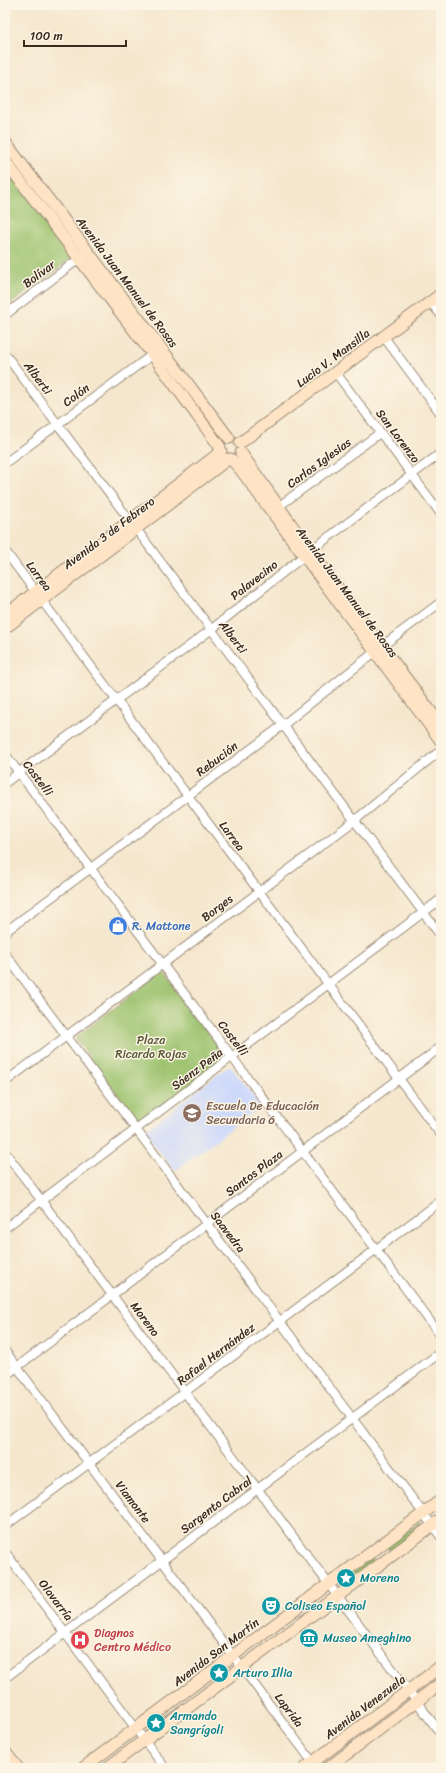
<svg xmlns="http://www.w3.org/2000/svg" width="446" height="1773" viewBox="0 0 446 1773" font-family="Sriracha,sans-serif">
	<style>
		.built { fill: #cfdafa }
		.green { fill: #9cc26d; stroke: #6c7646 }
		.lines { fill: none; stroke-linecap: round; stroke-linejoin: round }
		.street-casing { stroke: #988876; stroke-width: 10 }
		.secondary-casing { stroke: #988876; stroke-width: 13 }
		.street { stroke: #fff; stroke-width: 8 }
		.secondary { stroke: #fee4c5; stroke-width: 11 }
		.labels { text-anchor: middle; stroke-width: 3; stroke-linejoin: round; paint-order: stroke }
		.street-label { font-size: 12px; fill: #3b2a1e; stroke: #fcf5e5 }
		.shop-label { font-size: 12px; fill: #366cbe; stroke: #fcf5e5; text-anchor: start }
		.park-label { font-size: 12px; fill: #585836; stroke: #fcf5e5 }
		.education-label { font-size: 12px; fill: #785e54; stroke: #fcf5e5; text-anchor: start }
		.culture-label { font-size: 12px; fill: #0d838f; stroke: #fcf5e5; text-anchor: start }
		.health-label { font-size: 12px; fill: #be3a42; stroke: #fcf5e5; text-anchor: start }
	</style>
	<rect width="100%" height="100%" fill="#fcf5e5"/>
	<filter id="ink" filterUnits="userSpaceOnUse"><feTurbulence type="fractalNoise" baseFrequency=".025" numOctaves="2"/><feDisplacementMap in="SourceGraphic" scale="8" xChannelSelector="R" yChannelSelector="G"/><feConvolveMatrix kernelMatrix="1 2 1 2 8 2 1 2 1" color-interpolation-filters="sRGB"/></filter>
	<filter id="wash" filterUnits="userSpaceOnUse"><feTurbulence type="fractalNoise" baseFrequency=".012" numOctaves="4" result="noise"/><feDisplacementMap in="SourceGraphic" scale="16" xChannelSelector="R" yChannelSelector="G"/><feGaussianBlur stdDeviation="0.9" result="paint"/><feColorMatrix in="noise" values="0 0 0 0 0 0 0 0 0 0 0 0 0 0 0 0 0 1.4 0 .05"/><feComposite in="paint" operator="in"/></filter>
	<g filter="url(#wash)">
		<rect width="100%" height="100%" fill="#f5e7ce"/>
		<path class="built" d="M230,1065L261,1106L175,1171L144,1131Z"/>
		<path class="green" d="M10,172L74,257L5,308V176Z
			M163,971L226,1058L139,1123L75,1038Z
			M419,1522L422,1527L390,1551L387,1546Z
			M371,1558L374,1563L342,1587L339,1582Z"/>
	</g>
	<g filter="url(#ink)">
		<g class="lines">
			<defs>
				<path id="street" d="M430,302L441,315
					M5,315L84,255
					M384,337L441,414
					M5,354L441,936
					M336,373L441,514
					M5,463L156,352
					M275,509L380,433
					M5,551L441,1135
					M5,754L441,1336
					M5,783L212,629L310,551L441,453
					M5,932L283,725L381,647L441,602
					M5,954L441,1537
					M5,1082L354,821L441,750
					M5,1152L441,1734
					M5,1228L441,899
					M5,1351L317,1768
					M5,1376L441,1047
					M5,1526L441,1201
					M5,1552L165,1768
					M5,1678L441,1352"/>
				<path id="secondary" d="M5,142L229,438
					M5,161L152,354L220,447
					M240,443L441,294
					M241,453L310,551L441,725
					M231,459L240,469L441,741
					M5,615L213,458L221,451
					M5,628L228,459
					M5,1752L18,1768
					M83,1768L441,1500
					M107,1768L441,1519
					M305,1768L441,1666
					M328,1768L441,1683"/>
			</defs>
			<use href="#street" class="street-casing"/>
			<use href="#secondary" class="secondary-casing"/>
			<use href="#street" class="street"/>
			<use href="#secondary" class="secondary"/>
		</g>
	</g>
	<defs>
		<symbol id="shop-disc" viewBox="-11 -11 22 22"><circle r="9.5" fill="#3f7fe0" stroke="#fcf5e5"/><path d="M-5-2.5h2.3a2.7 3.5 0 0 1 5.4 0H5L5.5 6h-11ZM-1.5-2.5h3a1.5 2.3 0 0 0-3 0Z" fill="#fff"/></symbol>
		<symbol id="school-disc" viewBox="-11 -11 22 22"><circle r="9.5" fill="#8d6e63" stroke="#fcf5e5"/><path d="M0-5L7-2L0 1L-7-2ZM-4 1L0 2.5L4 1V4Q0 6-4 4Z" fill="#fff"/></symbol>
		<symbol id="sight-disc" viewBox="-11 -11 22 22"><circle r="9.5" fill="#0f9aa8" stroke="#fcf5e5"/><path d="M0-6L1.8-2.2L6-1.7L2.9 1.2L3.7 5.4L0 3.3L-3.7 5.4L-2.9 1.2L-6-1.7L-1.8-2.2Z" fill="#fff"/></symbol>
		<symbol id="theatre-disc" viewBox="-11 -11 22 22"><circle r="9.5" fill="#0f9aa8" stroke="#fcf5e5"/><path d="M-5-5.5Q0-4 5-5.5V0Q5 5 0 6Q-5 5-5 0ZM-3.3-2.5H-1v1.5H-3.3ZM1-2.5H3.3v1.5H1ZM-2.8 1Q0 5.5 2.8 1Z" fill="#fff"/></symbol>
		<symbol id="museum-disc" viewBox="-11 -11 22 22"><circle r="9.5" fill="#0f9aa8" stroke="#fcf5e5"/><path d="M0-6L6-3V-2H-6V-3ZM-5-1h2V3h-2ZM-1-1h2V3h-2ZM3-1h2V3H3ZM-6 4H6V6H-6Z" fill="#fff"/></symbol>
		<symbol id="hospital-disc" viewBox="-11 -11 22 22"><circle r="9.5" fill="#e0444e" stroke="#fcf5e5"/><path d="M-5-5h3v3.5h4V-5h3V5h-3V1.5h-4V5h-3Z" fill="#fff"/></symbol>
	</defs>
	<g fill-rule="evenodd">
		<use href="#shop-disc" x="107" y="915" width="22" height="22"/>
		<use href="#school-disc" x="181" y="1102" width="22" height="22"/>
		<use href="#sight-disc" x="335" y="1567" width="22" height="22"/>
		<use href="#theatre-disc" x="260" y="1595" width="22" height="22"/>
		<use href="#museum-disc" x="298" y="1627" width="22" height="22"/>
		<use href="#hospital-disc" x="69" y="1629" width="22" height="22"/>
		<use href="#sight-disc" x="208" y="1662" width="22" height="22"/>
		<use href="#sight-disc" x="145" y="1712" width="22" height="22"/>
	</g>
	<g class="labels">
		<g class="street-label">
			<text transform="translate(39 274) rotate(-37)" y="4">Bolívar</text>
			<text transform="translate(127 282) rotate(53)" y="4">Avenida Juan Manuel de Rosas</text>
			<text transform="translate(333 358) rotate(-37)" y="4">Lucio V. Mansilla</text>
			<text transform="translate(38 378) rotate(53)" y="4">Alberti</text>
			<text transform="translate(76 395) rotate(-36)" y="4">Colón</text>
			<text transform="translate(398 436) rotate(53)" y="4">San Lorenzo</text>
			<text transform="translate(319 463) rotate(-36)" y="4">Carlos Iglesias</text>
			<text transform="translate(109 533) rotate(-37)" y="4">Avenida 3 de Febrero</text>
			<text transform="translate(39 576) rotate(53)" y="4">Larrea</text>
			<text transform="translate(254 580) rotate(-38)" y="4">Palavecino</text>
			<text transform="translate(347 592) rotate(53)" y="4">Avenida Juan Manuel de Rosas</text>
			<text transform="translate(233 637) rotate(53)" y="4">Alberti</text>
			<text transform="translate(217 759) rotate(-37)" y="4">Rebución</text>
			<text transform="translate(38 778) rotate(53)" y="4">Castelli</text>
			<text transform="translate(232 836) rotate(53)" y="4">Larrea</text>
			<text transform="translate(217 908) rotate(-37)" y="4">Borges</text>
			<text transform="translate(233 1038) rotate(53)" y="4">Castelli</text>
			<text transform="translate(197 1069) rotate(-37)" y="4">Sáenz Peña</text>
			<text transform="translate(254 1173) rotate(-37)" y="4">Santos Plaza</text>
			<text transform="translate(228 1232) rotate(53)" y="4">Saavedra</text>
			<text transform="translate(145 1319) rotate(53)" y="4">Moreno</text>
			<text transform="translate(216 1354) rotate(-37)" y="4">Rafael Hernández</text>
			<text transform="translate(133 1502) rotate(53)" y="4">Viamonte</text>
			<text transform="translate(216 1505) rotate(-37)" y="4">Sargento Cabral</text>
			<text transform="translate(56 1600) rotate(53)" y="4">Olavarría</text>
			<text transform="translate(216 1652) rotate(-37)" y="4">Avenida San Martín</text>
			<text transform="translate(365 1707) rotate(-37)" y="4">Avenida Venezuela</text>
			<text transform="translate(289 1710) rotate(53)" y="4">Laprida</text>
		</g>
		<g class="shop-label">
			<text x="132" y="930">R. Mattone</text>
		</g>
		<g class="park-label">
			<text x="151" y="1044">Plaza<tspan x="151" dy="14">Ricardo Rojas</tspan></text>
		</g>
		<g class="education-label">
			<text x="206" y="1110">Escuela De Educación<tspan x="206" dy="14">Secundaria 6</tspan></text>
		</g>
		<g class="culture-label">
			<text x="360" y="1582">Moreno</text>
			<text x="285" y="1610">Coliseo Español</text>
			<text x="323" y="1642">Museo Ameghino</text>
			<text x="233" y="1677">Arturo Illia</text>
			<text x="170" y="1720">Armando<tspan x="170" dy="14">Sangrígoli</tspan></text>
		</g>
		<g class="health-label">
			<text x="94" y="1637">Diagnos<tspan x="94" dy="14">Centro Médico</tspan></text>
		</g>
	</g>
	<rect width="446" height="1773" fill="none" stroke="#fcf5e5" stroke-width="20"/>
	<path d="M24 40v6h102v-6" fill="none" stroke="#3b2a1e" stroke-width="2"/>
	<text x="30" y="40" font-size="12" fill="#3b2a1e" stroke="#fcf5e5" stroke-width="3" paint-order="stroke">100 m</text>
</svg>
